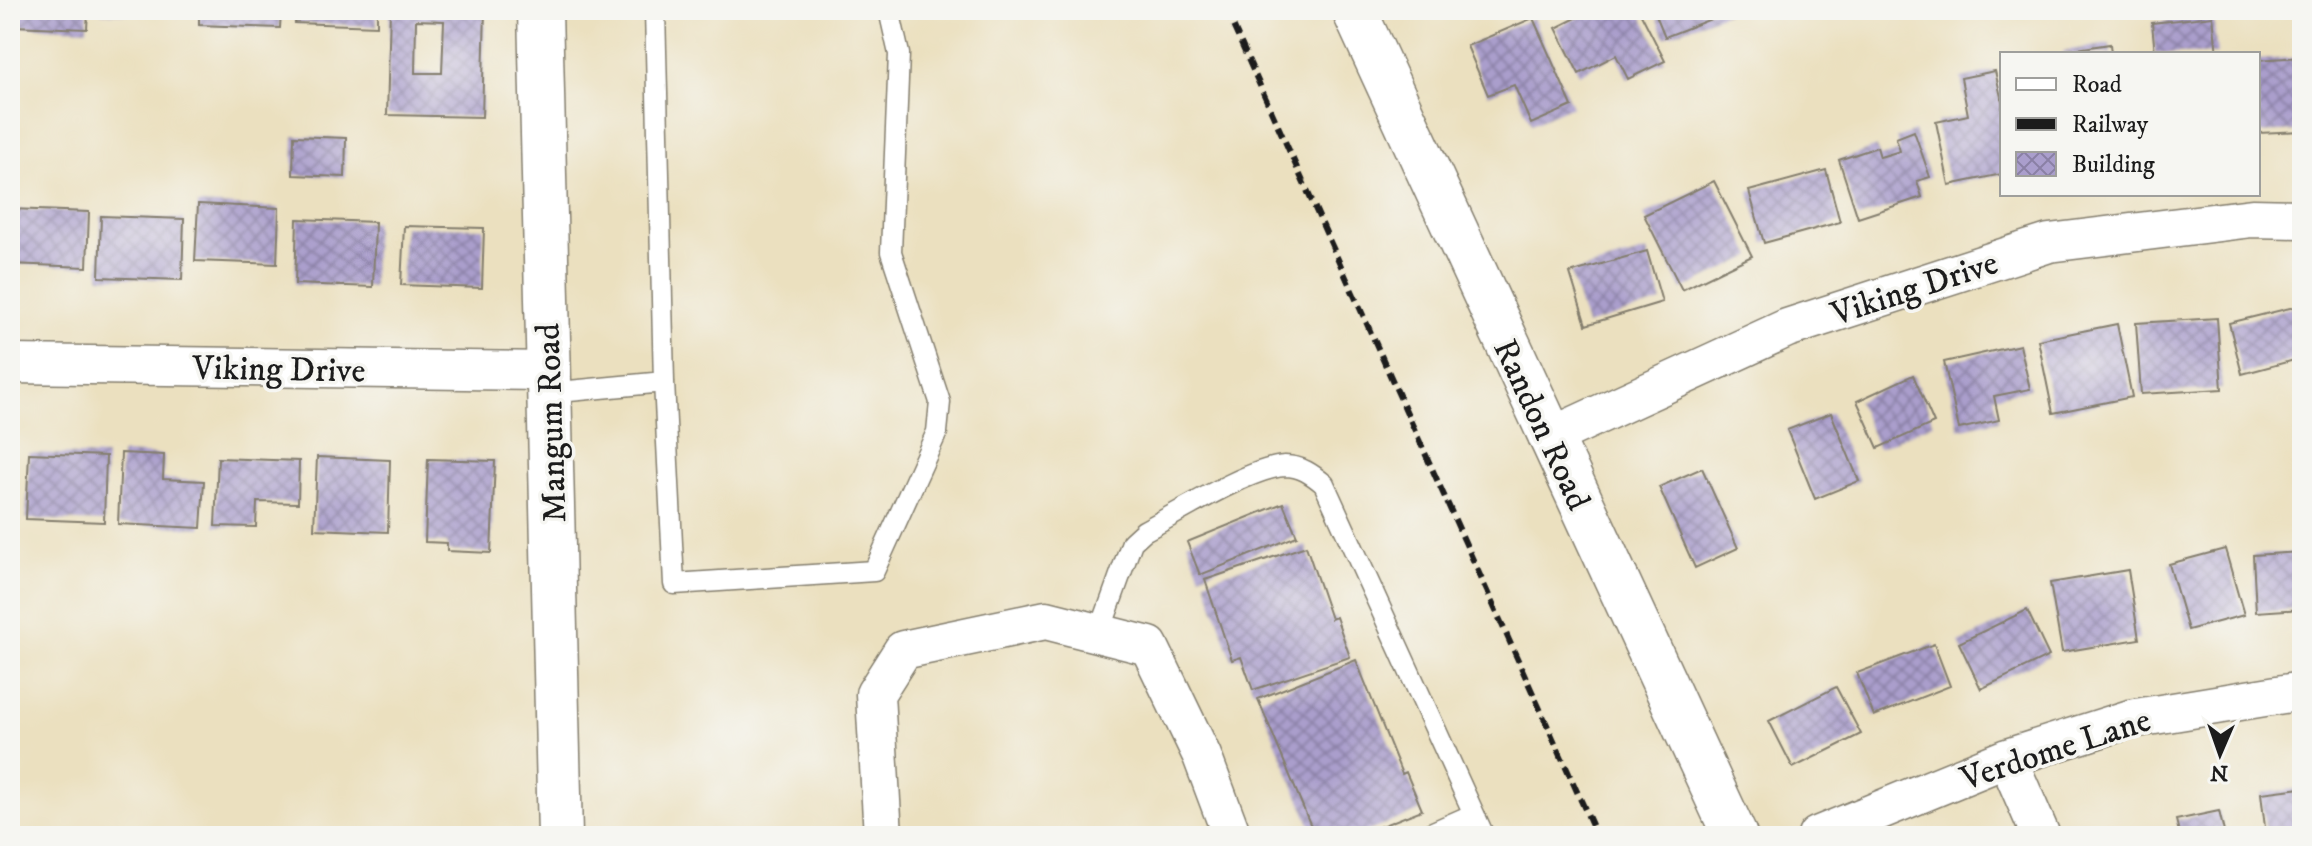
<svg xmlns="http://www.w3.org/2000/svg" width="2312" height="846" viewBox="0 0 2312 846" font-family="'IM FELL DW Pica',serif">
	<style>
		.building { fill: url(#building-cross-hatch); fill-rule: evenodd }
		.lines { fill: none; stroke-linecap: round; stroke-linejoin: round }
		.service-casing { stroke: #847e6e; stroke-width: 23 }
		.minor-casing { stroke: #847e6e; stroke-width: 41 }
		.tertiary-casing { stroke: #847e6e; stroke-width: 47 }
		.service { stroke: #fff; stroke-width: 20 }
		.minor { stroke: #fff; stroke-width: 38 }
		.tertiary { stroke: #fff; stroke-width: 44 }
		.rail { stroke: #1c1c1c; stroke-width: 6; stroke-dasharray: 12 6; stroke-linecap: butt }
		.labels { text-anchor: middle; stroke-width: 7; stroke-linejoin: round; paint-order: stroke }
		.street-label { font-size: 34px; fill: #1c1c1c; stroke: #f6f6f2 }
	</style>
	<defs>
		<pattern id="building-cross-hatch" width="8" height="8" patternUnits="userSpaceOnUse" patternTransform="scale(2)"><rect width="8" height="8" fill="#aa9ecc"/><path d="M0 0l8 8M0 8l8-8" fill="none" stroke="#8a80a5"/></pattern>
	</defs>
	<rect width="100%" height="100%" fill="#f6f6f2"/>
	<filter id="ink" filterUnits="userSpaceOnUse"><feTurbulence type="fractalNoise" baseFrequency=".0125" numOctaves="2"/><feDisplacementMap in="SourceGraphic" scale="16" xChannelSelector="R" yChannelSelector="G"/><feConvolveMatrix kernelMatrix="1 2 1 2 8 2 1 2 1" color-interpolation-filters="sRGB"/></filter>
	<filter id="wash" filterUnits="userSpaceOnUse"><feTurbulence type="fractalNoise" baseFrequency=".006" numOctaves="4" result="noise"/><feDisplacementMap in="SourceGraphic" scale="32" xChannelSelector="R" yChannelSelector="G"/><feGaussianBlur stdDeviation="1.8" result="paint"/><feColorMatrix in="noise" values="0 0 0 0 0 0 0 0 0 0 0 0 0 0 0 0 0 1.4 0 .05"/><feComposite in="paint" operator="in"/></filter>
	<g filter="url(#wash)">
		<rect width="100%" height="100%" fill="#ebe0bf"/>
		<g id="blocks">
			<path class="building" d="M13,10H88L87,29L13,26Z
				M101,10H187V16L101,13Z
				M199,10H281L280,28L199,25Z
				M296,10H377V26L295,23Z
				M390,10H485L482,117L387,115ZM416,20L444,21L442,73H415Z
				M1592,10H1639L1665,61L1628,79L1616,55L1579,74L1556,28Z
				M1654,10H1734L1665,37Z
				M2213,16L2217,54H2155L2152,23Z
				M1533,18L1572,106L1531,124L1514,85L1488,95L1467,46Z
				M2110,44L2111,54H2064L2063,51Z
				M2302,57V131L2258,133V60Z
				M1995,71L2002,101V174L1949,185L1936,122L1968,115L1961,78Z
				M1914,131L1930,177L1917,181L1922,197L1858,218L1839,160L1877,147L1880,157L1900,151L1896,138Z
				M294,136L346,138L345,177L293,175Z
				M1826,170L1840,222L1764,243L1749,191Z
				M1714,181L1752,256L1682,290L1644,215Z
				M198,204L279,208L277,264L195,261Z
				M10,209L89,212L87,267L10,264Z
				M101,216L184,219L182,280L99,277Z
				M297,219L375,222L373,287L295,284Z
				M404,226L484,228L482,288L401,285Z
				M1647,251L1662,302L1586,325L1570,273Z
				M2302,305V358L2242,374L2229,323Z
				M2217,318L2222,389L2141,394L2136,323Z
				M2117,324L2132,397L2053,413L2038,340Z
				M2020,345L2030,389L1994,396L1999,420L1959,429L1944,362Z
				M1913,375L1934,423L1878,448L1857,401Z
				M1831,413L1859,481L1815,499L1787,430Z
				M29,453L106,456L104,522L26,519Z
				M121,453L164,455L163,479L204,481L201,528L118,524Z
				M317,457L390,460L388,532L314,529Z
				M218,458L299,461L298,503L257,502L256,527L215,526Z
				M428,459L495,461L491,553L447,551V543L425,542Z
				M1702,468L1738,548L1695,568L1659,487Z
				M1283,503L1297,536L1200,575L1187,542Z
				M1306,546L1331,619L1336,617L1350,657L1253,690L1241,657L1232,660L1205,580Z
				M2225,549L2244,615L2188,630L2169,564Z
				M2302,552V609L2256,612L2253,555Z
				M2128,570L2139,639L2062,652L2050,583Z
				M2027,610L2049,656L1981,689L1959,643Z
				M1934,644L1950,686L1874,716L1857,673Z
				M1356,660L1402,774L1406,772L1422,810L1356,836H1315L1258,699Z
				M1836,687L1861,734L1793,768L1769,721Z
				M2302,788V836H2266L2261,793Z
				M2219,811L2225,836H2180L2176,820Z"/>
		</g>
	</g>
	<g filter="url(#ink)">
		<use href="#blocks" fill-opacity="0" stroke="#847e6e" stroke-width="2"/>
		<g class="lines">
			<defs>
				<path id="service" d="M655,10L664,382L674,584L874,571L937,432L940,402L891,252L899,54L889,10
					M548,393L664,382
					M1099,634L1132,542L1144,531C1178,513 1249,468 1285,466C1301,466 1312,474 1324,484L1484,836
					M1424,836L1474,814"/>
				<path id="minor" d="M10,364L547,371
					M1548,438L1787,328L2049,243L2252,218L2302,219
					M2007,758L2041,836
					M883,836L875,694L903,650L1046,620L1149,646L1202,756L1232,836
					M1817,836L2007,758L2130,719L2302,691"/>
				<path id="tertiary" d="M540,10L560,836
					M1354,10L1735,836"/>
			</defs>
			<use href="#service" class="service-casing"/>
			<use href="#minor" class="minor-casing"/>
			<use href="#tertiary" class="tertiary-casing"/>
			<use href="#service" class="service"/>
			<use href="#minor" class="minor"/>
			<use href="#tertiary" class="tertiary"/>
			<path class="rail" d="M1226,10L1597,836"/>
		</g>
	</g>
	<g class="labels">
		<g class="street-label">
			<text transform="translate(1914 287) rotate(-18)" y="12">Viking Drive</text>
			<text transform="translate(279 368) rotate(1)" y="12">Viking Drive</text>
			<text transform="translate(550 423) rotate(-92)" y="12">Mangum Road</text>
			<text transform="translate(1543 424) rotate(65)" y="12">Randon Road</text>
			<text transform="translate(2055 748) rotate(-18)" y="12">Verdome Lane</text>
		</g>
	</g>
	<rect width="2312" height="846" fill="none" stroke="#f6f6f2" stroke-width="40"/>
	<rect x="2000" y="52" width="260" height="144" fill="#f6f6f2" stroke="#9f9f9c" stroke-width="2"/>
	<rect x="2016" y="78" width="40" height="12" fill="#ffffff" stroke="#9f9f9c" stroke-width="2"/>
	<text x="2072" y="92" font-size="24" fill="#1c1c1c">Road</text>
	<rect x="2016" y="118" width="40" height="12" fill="#1c1c1c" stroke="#9f9f9c" stroke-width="2"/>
	<text x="2072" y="132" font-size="24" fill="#1c1c1c">Railway</text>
	<rect x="2016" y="152" width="40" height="24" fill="url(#building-cross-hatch)" stroke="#9f9f9c" stroke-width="2"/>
	<text x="2072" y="172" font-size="24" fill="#1c1c1c">Building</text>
	<g transform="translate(2220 754) rotate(182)" stroke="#f6f6f2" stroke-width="6" paint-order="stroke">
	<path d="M0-6L14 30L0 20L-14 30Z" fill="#1c1c1c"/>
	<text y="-12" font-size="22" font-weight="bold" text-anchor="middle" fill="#1c1c1c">N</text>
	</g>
</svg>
